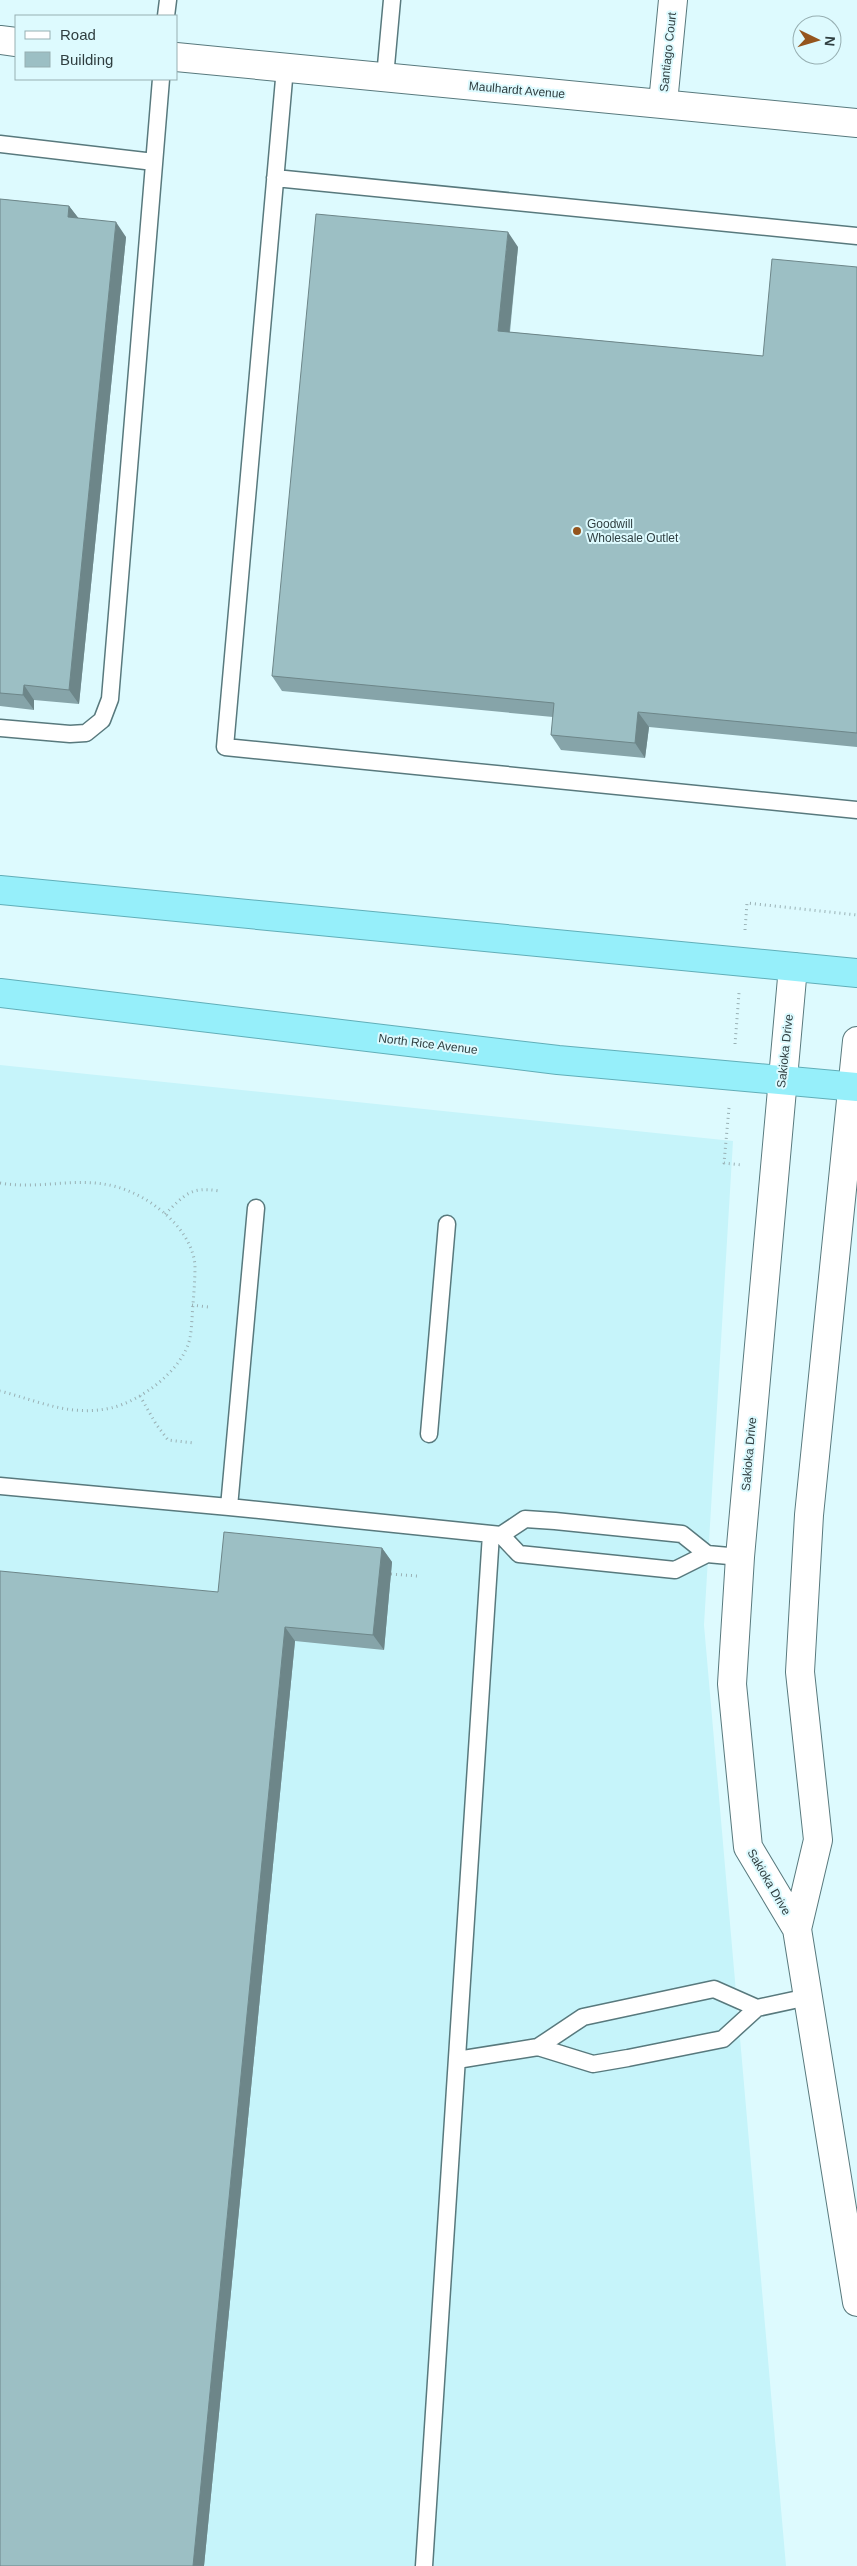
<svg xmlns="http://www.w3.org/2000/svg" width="857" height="2566" viewBox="0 0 857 2566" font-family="Arial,sans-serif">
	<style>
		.built { fill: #c6f4fa }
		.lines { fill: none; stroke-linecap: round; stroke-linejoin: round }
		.service-casing { stroke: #58797d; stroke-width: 19 }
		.minor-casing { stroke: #58797d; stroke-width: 30 }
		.tertiary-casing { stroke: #58797d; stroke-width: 30 }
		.trunk-casing { stroke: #61aeb8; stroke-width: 30 }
		.path { stroke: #99b0b4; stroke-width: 3; stroke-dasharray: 1 4; stroke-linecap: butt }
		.service { stroke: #fff; stroke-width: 16 }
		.minor { stroke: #fff; stroke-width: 28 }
		.tertiary { stroke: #fff; stroke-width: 28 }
		.trunk { stroke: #96effa; stroke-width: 28 }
		.wall { fill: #86a4a9 }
		.shaded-wall { fill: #6d8689 }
		.building { fill: #9cbfc4; stroke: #6d8689 }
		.poi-dot { fill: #95551e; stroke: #ddfafe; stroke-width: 2 }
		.labels { text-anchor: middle; stroke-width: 4; stroke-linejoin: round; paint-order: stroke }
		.street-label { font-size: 12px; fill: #2f3e40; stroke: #ddfafe }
		.poi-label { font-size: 12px; fill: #2f3e40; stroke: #ddfafe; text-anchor: start }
	</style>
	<rect width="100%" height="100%" fill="#ddfafe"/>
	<path class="built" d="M0,1065L733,1141L704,1625L786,2566H0Z"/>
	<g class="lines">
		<defs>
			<path id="service" d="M166,16L168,0
				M285,68L225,747L857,810
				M385,77L392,0
				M0,144L154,162
				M275,178L857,236
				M0,728L70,734L86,733L102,720L110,699L161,79
				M429,1434L447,1224
				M0,1486L229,1507L256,1208
				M229,1507L501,1535L525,1519L555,1521L682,1534L707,1554L740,1557
				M501,1535L519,1554L675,1570L707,1554
				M538,2047L593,2064L628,2058L723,2039L757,2008
				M457,2060L538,2047L583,2017L714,1989L757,2008L808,1997
				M424,2566L491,1534"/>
			<path id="minor" d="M0,40L16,42
				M176,57L857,123
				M663,103L673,0"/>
			<path id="tertiary" d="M793,967L740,1557L732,1684L748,1847L797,1929L857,2302
				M797,1929L818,1840L800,1672L809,1515L857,1041"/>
			<path id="trunk" d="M0,890L857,973
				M0,993L558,1060L857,1087"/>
		</defs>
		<use href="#service" class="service-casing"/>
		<use href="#minor" class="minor-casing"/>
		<use href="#tertiary" class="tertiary-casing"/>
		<use href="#trunk" class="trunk-casing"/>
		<path class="path" d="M745,930L747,903L857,915
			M735,1044L739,993
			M729,1108L724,1163L742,1165
			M0,1183C45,1191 86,1172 131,1192C159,1204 193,1233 195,1266C195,1279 194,1292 193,1304C192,1315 192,1327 190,1338C183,1370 141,1401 111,1408C69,1417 39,1401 0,1391
			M165,1214C185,1195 190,1186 219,1191
			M192,1305L208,1307
			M140,1396L156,1424L168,1440L194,1443
			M391,1574L417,1576"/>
		<use href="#service" class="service"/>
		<use href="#minor" class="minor"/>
		<use href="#tertiary" class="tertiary"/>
		<use href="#trunk" class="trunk"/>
	</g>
	<path class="wall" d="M0,199L69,206L78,218L126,237L79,704L34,700V710L0,706Z
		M518,247L510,332L763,356L857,267V747L649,727L645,758L561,750L551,735L553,717L282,691L272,676Z
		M382,1548L392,1562L384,1650L295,1641L204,2566H0L218,1592Z"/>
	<path class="shaded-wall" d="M69,206L80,220L68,217Z
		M116,222L126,237L79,704L69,690Z
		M508,232L518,247L508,345L498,331Z
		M24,685L34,700V710L23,695Z
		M638,712L649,727L645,758L635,743Z
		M382,1548L392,1562L384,1650L373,1635Z
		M285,1627L295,1641L204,2566H193Z"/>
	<path class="building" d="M0,199L69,206L68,217L116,222L69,690L24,685L23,695L0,693Z
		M316,214L508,232L498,331L763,356L772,259L857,267V733L638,712L635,743L551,735L554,703L272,676Z
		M224,1532L382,1548L373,1635L285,1627L193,2566H0V1571L218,1592Z"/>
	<circle class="poi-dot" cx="577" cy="531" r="5"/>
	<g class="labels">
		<g class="street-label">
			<text transform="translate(668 52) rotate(-84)" y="4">Santiago Court</text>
			<text transform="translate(517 90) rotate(5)" y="4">Maulhardt Avenue</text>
			<text transform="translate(428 1044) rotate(7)" y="4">North Rice Avenue</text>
			<text transform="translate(785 1051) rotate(-84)" y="4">Sakioka Drive</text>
			<text transform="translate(749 1454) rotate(-85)" y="4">Sakioka Drive</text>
			<text transform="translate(769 1882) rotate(60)" y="4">Sakioka Drive</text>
		</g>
		<g class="poi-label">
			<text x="587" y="528">Goodwill<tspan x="587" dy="14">Wholesale Outlet</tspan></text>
		</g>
	</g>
	<rect x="15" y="15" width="162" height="65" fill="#ddfafe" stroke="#97afb2"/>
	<rect x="25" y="31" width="25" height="8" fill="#ffffff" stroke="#97afb2"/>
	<text x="60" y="40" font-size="15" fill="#2f3e40">Road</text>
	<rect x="25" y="52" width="25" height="15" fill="#9cbfc4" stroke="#97afb2"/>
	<text x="60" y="65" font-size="15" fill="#2f3e40">Building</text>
	<g transform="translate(817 40) rotate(95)"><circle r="24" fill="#ddfafe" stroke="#97afb2"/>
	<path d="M0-4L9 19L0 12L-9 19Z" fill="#95551e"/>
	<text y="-8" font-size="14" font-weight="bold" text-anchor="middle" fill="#2f3e40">N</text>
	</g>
</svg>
